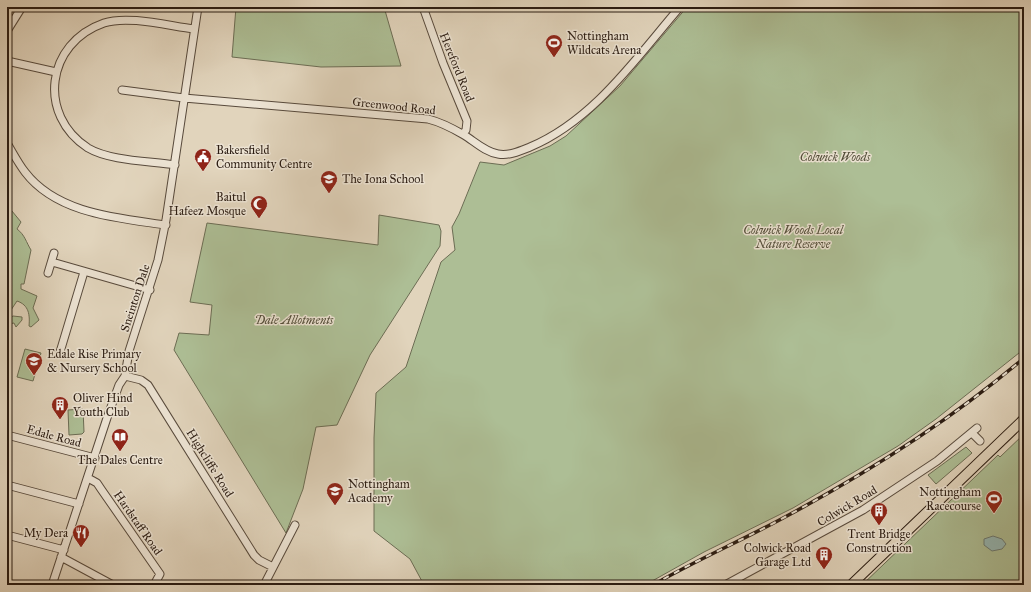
<svg xmlns="http://www.w3.org/2000/svg" width="1031" height="592" viewBox="0 0 1031 592" font-family="'IM FELL Great Primer',serif">
	<style>
		.green { fill: #adbe95; stroke: #6c6d54 }
		.water { fill: #95b8b5; stroke: #6b7a74 }
		.lines { fill: none; stroke-linecap: round; stroke-linejoin: round }
		.minor-casing { stroke: #584a3c; stroke-width: 9 }
		.major-casing { stroke: #2b1c12; stroke-width: 11 }
		.minor { stroke: #ece3d3; stroke-width: 7 }
		.major { stroke: #e1d4bc; stroke-width: 9 }
		.rail-casing { stroke: #2b1c12; stroke-width: 3.5 }
		.rail { stroke: #ece3d3; stroke-width: 2; stroke-dasharray: 6; stroke-linecap: butt }
		.labels { text-anchor: middle; stroke-width: 3; stroke-linejoin: round; paint-order: stroke }
		.poi-label { font-size: 12px; fill: #2b1c12; stroke: #ece3d3; text-anchor: start }
		.street-label { font-size: 12px; fill: #2b1c12; stroke: #ece3d3 }
		.park-label { font-size: 12px; font-style: italic; fill: #524d39; stroke: #ece3d3 }
	</style>
	<rect width="100%" height="100%" fill="#e1d4bc"/>
	<filter id="stains"><feTurbulence type="fractalNoise" baseFrequency=".005" numOctaves="4"/><feColorMatrix values="0 0 0 0 .2 0 0 0 0 .09 0 0 0 0 .02 0 0 0 .5 -.17"/></filter>
	<radialGradient id="worn" r=".72"><stop offset=".6" stop-color="#630" stop-opacity="0"/><stop offset="1" stop-color="#630" stop-opacity=".3"/></radialGradient>
	<path class="green" d="M236,7H384L401,66L321,67L232,57Z
		M687,7H1024V349L936,419L898,446L793,508L704,552L645,585H424L410,559L374,531V438L376,393L406,367L441,262L455,250L452,227L459,214L480,162L504,165L550,146L566,136L620,86Z
		M7,205L21,222L17,229C25,235 26,242 31,250L24,284H21V289L37,296L33,308L39,320L31,327L29,326C30,315 29,305 17,301L7,316Z
		M379,215L439,225L441,231L440,246L370,355L337,425L316,427L303,489L286,533L174,350L179,333L209,335L212,305L190,302L207,223L378,245Z
		M13,316L22,317V320L16,327L14,323L9,324L10,333L7,334V320Z
		M25,349L41,353L33,381L17,377Z
		M83,409L84,432L82,434L69,435L68,410Z
		M1024,434V585H862L998,455L1000,457Z
		M966,447L972,453L936,484L928,475Z"/>
	<path class="water" d="M993,536L1002,539L1006,544L1002,549L992,551L984,545V539Z"/>
	<g class="lines">
		<defs>
			<path id="minor" d="M423,7L443,63L467,121L466,130L463,134
				M7,31L22,7
				M7,61L56,72
				M122,90L184,98L428,119C440,122 452,128 464,135C474,141 485,152 498,154C509,156 520,151 530,147C594,120 636,58 680,7
				M7,143C13,153 18,163 25,172C57,214 118,218 166,225
				M175,165C150,161 110,161 88,148C37,115 46,43 104,23C128,15 169,26 194,29
				M52,262L150,290
				M48,273L54,253
				M60,352L84,272
				M125,376L141,380L148,385L254,555L259,560L273,567
				M972,433L980,441
				M7,435L95,458
				M88,478L97,483L101,489L160,574L154,585
				M7,485L79,504
				M7,535L64,550
				M61,557L113,585
				M7,585H9
				M52,585L107,418L119,385L125,376L129,351L158,260L166,220L198,7
				M264,585L295,525
				M725,585L863,510L937,461L977,428"/>
			<path id="major" d="M851,585L1024,419"/>
		</defs>
		<use href="#minor" class="minor-casing"/>
		<use href="#major" class="major-casing"/>
		<use href="#minor" class="minor"/>
		<use href="#major" class="major"/>
		<defs>
			<path id="rail" d="M653,585C696,560 741,541 785,517C869,472 951,420 1024,358"/>
		</defs>
		<use href="#rail" class="rail-casing"/>
		<use href="#rail" class="rail"/>
	</g>
	<defs>
		<symbol id="stadium-pin" viewBox="-11 -11 22 30"><path d="M0 17L-7.5 6A9.5 9.5 0 1 1 7.5 6Z" fill="#8f2418" stroke="#ece3d3"/><path d="M0-5a6.5 5 0 1 0 0 10a6.5 5 0 1 0 0-10ZM-3.5-1.8h7v3.6h-7Z" fill="#fff"/></symbol>
		<symbol id="civic-pin" viewBox="-11 -11 22 30"><path d="M0 17L-7.5 6A9.5 9.5 0 1 1 7.5 6Z" fill="#8f2418" stroke="#ece3d3"/><path d="M-.6-6.5H3V-4.5H.6V-3L4-1V1h2V6H-6V1h2V-1L-.6-3ZM-1.2 2.5V6h2.4V2.5Z" fill="#fff"/></symbol>
		<symbol id="school-pin" viewBox="-11 -11 22 30"><path d="M0 17L-7.5 6A9.5 9.5 0 1 1 7.5 6Z" fill="#8f2418" stroke="#ece3d3"/><path d="M0-5L7-2L0 1L-7-2ZM-4 1L0 2.5L4 1V4Q0 6-4 4Z" fill="#fff"/></symbol>
		<symbol id="mosque-pin" viewBox="-11 -11 22 30"><path d="M0 17L-7.5 6A9.5 9.5 0 1 1 7.5 6Z" fill="#8f2418" stroke="#ece3d3"/><path d="M3.5-4.9A6 6 0 1 0 3.5 4.9A5 5 0 1 1 3.5-4.9Z" fill="#fff"/></symbol>
		<symbol id="building-pin" viewBox="-11 -11 22 30"><path d="M0 17L-7.5 6A9.5 9.5 0 1 1 7.5 6Z" fill="#8f2418" stroke="#ece3d3"/><path d="M-4-6H4V6H1V3H-1V6H-4ZM-2.5-4.3h1.7v1.8h-1.7ZM.8-4.3h1.7v1.8H.8ZM-2.5-1h1.7V.8h-1.7ZM.8-1h1.7V.8H.8Z" fill="#fff"/></symbol>
		<symbol id="library-pin" viewBox="-11 -11 22 30"><path d="M0 17L-7.5 6A9.5 9.5 0 1 1 7.5 6Z" fill="#8f2418" stroke="#ece3d3"/><path d="M-6-4Q-3-5.5-.7-3.5V5Q-3 3-6 4ZM6-4Q3-5.5 .7-3.5V5Q3 3 6 4Z" fill="#fff"/></symbol>
		<symbol id="restaurant-pin" viewBox="-11 -11 22 30"><path d="M0 17L-7.5 6A9.5 9.5 0 1 1 7.5 6Z" fill="#8f2418" stroke="#ece3d3"/><path d="M-5-6h1v4h1v-4h1v4h1v-4h1v5L-1.5 .5V6h-2V.5L-5-1ZM5-6V6H3V1.5H1.5Q1.5-4 5-6Z" fill="#fff"/></symbol>
	</defs>
	<g fill-rule="evenodd">
		<use href="#stadium-pin" x="544" y="33" width="20" height="27"/>
		<use href="#civic-pin" x="193" y="147" width="20" height="27"/>
		<use href="#school-pin" x="319" y="169" width="20" height="27"/>
		<use href="#mosque-pin" x="249" y="194" width="20" height="27"/>
		<use href="#school-pin" x="24" y="351" width="20" height="27"/>
		<use href="#building-pin" x="50" y="395" width="20" height="27"/>
		<use href="#library-pin" x="110" y="427" width="20" height="27"/>
		<use href="#school-pin" x="325" y="481" width="20" height="27"/>
		<use href="#stadium-pin" x="984" y="489" width="20" height="27"/>
		<use href="#building-pin" x="869" y="501" width="20" height="27"/>
		<use href="#restaurant-pin" x="71" y="523" width="20" height="27"/>
		<use href="#building-pin" x="814" y="545" width="20" height="27"/>
	</g>
	<g class="labels">
		<g class="poi-label">
			<text x="567" y="40">Nottingham<tspan x="567" dy="14">Wildcats Arena</tspan></text>
			<text x="216" y="154">Bakersfield<tspan x="216" dy="14">Community Centre</tspan></text>
			<text x="342" y="183">The Iona School</text>
			<text x="246" y="201" text-anchor="end">Baitul<tspan x="246" dy="14">Hafeez Mosque</tspan></text>
			<text x="47" y="358">Edale Rise Primary<tspan x="47" dy="14">&amp; Nursery School</tspan></text>
			<text x="73" y="402">Oliver Hind<tspan x="73" dy="14">Youth Club</tspan></text>
			<text x="120" y="464" text-anchor="middle">The Dales Centre</text>
			<text x="348" y="488">Nottingham<tspan x="348" dy="14">Academy</tspan></text>
			<text x="981" y="496" text-anchor="end">Nottingham<tspan x="981" dy="14">Racecourse</tspan></text>
			<text x="68" y="537" text-anchor="end">My Dera</text>
			<text x="879" y="538" text-anchor="middle">Trent Bridge<tspan x="879" dy="14">Construction</tspan></text>
			<text x="811" y="552" text-anchor="end">Colwick Road<tspan x="811" dy="14">Garage Ltd</tspan></text>
		</g>
		<g class="street-label">
			<text transform="translate(457 67) rotate(68)" y="4">Hereford Road</text>
			<text transform="translate(394 106) rotate(6)" y="4">Greenwood Road</text>
			<text transform="translate(135 298) rotate(-72)" y="4">Sneinton Dale</text>
			<text transform="translate(54 436) rotate(15)" y="4">Edale Road</text>
			<text transform="translate(210 463) rotate(58)" y="4">Highcliffe Road</text>
			<text transform="translate(847 506) rotate(-31)" y="4">Colwick Road</text>
			<text transform="translate(138 523) rotate(55)" y="4">Hardstaff Road</text>
		</g>
		<g class="park-label">
			<text x="835" y="161">Colwick Woods</text>
			<text x="793" y="234">Colwick Woods Local<tspan x="793" dy="14">Nature Reserve</tspan></text>
			<text x="294" y="324">Dale Allotments</text>
		</g>
	</g>
	<rect width="1031" height="592" fill="none" stroke="#e1d4bc" stroke-width="24"/>
	<rect x="8" y="8" width="1015" height="576" fill="none" stroke="#2b1c12" stroke-width="2"/>
	<rect x="12" y="12" width="1007" height="568" fill="none" stroke="#2b1c12"/>
	<rect width="100%" height="100%" filter="url(#stains)"/>
	<rect width="100%" height="100%" fill="url(#worn)"/>
</svg>
